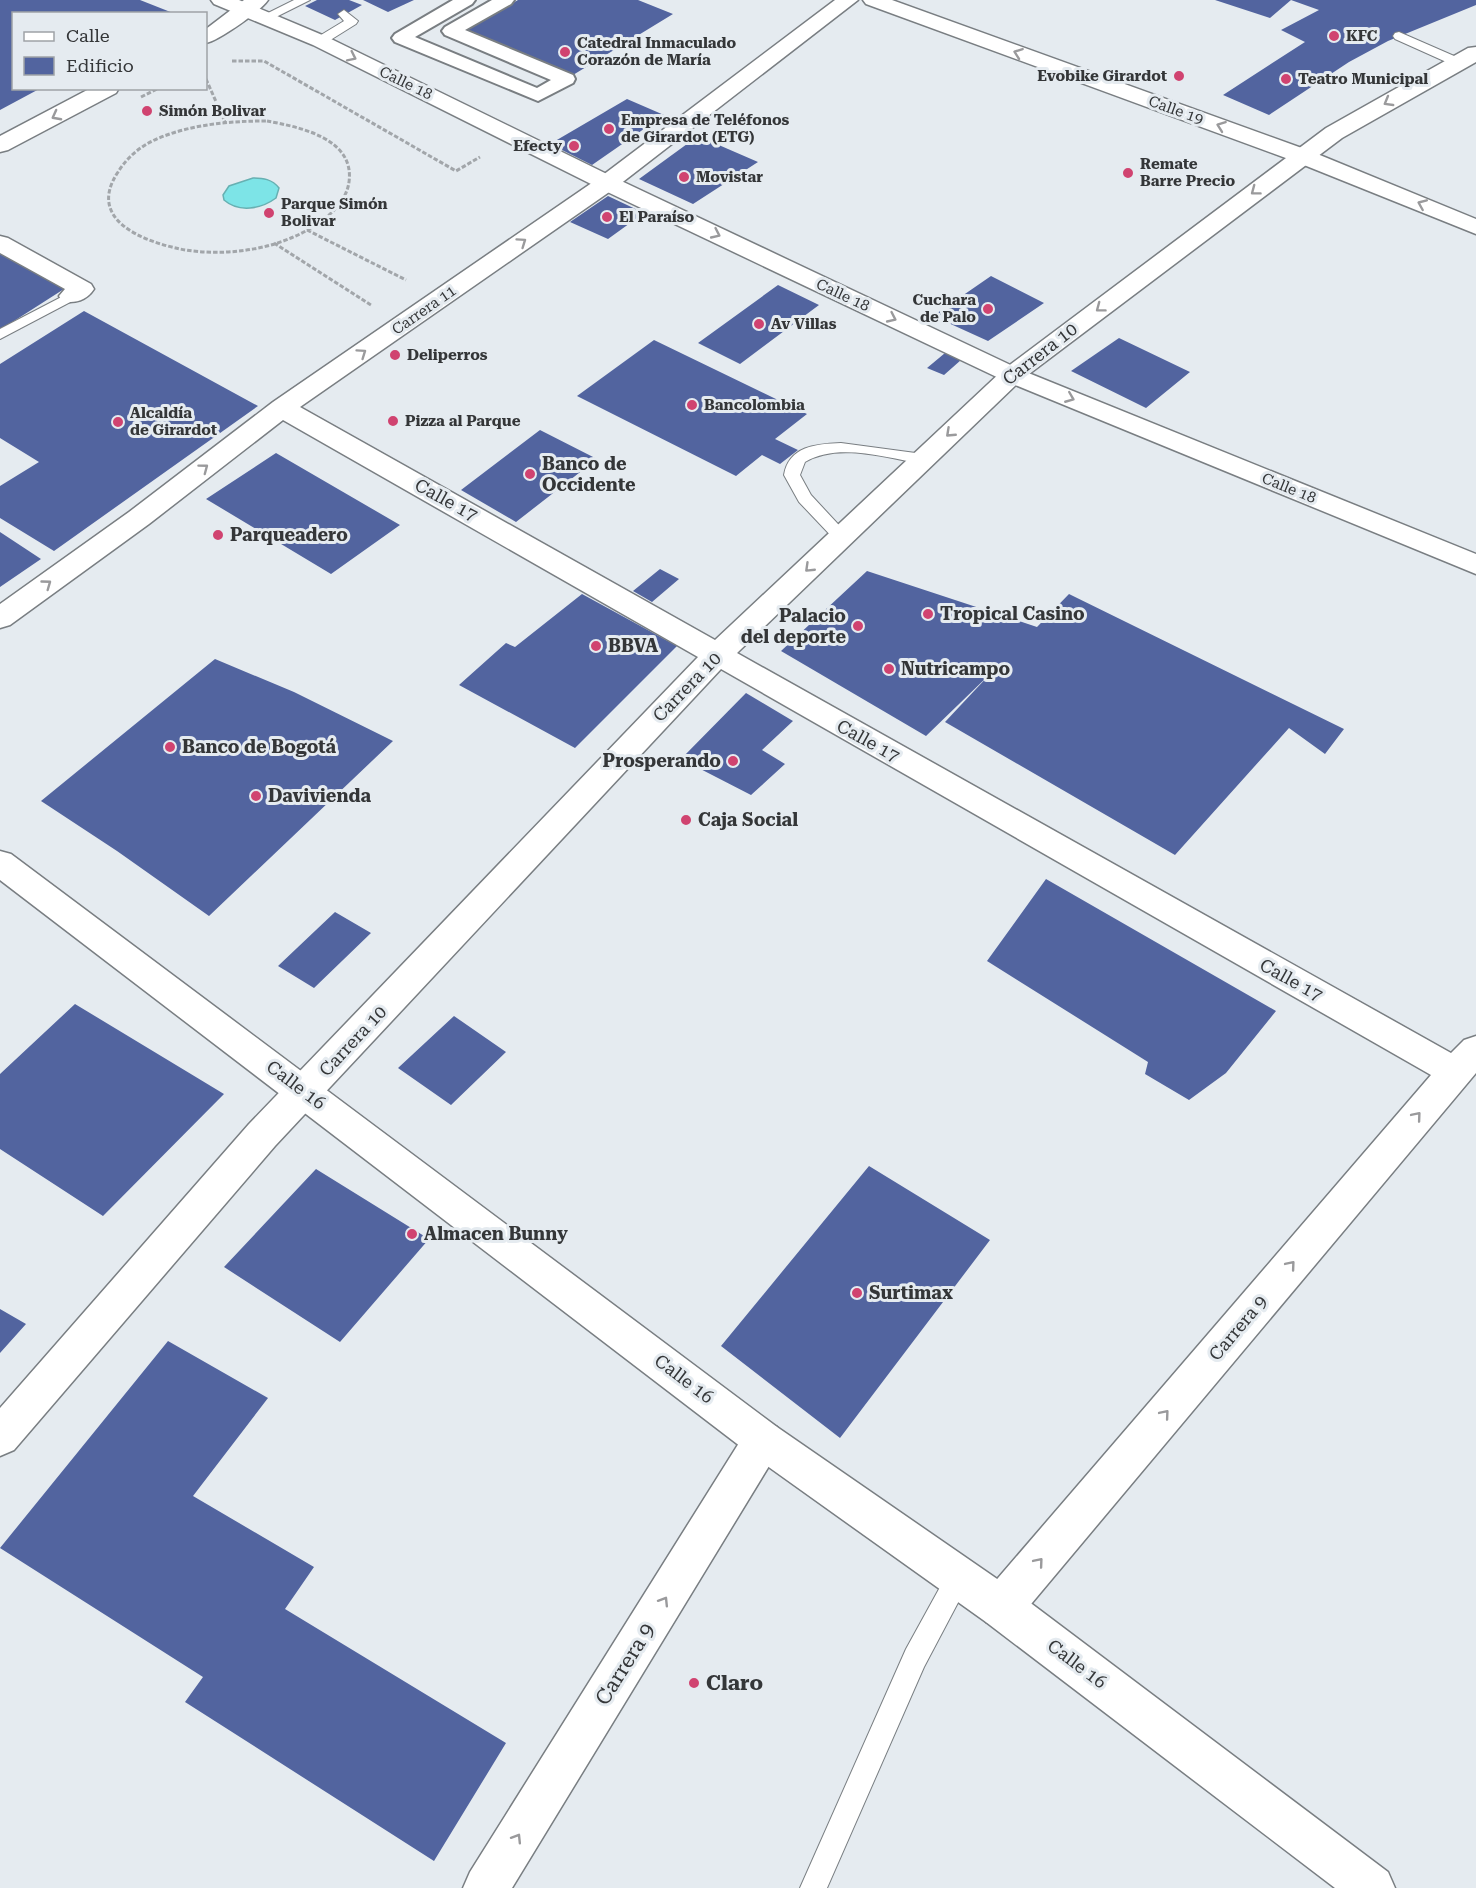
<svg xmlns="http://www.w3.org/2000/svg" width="1476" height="1888" viewBox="0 0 1476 1888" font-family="'Roboto Serif',serif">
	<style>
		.water { fill: #7de4e7; stroke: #67b0b2; stroke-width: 1.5 }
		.building { fill: #52649f }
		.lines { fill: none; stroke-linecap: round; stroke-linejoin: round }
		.service-casing { stroke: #797e82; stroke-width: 2 }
		.pedestrian-casing { stroke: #797e82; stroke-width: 4 }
		.minor-casing { stroke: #797e82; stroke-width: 3 }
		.tertiary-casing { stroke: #797e82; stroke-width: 3 }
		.path { stroke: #a2a6aa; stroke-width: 3; stroke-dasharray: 4.5 2; stroke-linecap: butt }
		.service { fill: #fff; fill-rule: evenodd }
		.pedestrian { fill: #fff; fill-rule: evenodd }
		.minor { fill: #fff; fill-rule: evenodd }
		.tertiary { fill: #fff; fill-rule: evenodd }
		.oneway { stroke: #9a9a9c }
		.poi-dot { fill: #d04370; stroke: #e5ebf0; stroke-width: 2 }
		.labels { text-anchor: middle; stroke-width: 6; stroke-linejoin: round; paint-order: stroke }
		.far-poi-label { font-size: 15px; font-weight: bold; fill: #343638; stroke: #e5ebf0; text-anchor: start }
		.far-street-label { font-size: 15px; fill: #343638; stroke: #e5ebf0 }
		.street-label { font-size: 18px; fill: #343638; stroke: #e5ebf0 }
		.poi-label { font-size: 18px; font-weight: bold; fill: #343638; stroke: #e5ebf0; text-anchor: start }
		.near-street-label { font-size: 21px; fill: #343638; stroke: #e5ebf0 }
		.near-poi-label { font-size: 21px; font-weight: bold; fill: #343638; stroke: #e5ebf0; text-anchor: start }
	</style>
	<rect width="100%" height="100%" fill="#e5ebf0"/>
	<path class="water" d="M253,178C263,178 272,179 279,188L276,198C261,209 239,213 224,200L223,195L229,186Z"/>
	<path class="building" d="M0,0H140L173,13L14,14V88H41L0,110Z
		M317,0H349L362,5L335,20L305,6Z
		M363,0H414L388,12Z
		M518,0H638L673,14L573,75L466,30Z
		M1215,0H1476V5L1388,41L1349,62L1269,115L1223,95L1305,42L1281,30L1319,10L1291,0L1270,18Z
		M627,99L664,115L592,165L550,144Z
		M698,136L758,162L693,204L639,179Z
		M608,196L644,213L608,239L570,222Z
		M0,254L64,289L0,330Z
		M991,276L1044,303L988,341L933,316Z
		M778,285L819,305L740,364L698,343Z
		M84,311L258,406L54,551L0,518V486L39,462L0,438V364Z
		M1119,338L1190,372L1146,408L1071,371Z
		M654,340L807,414L775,439L798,450L780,464L762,455L736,476L577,396Z
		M945,353L961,360L944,375L927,368Z
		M540,430L597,459L516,522L461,490Z
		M276,453L400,525L331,574L206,499Z
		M0,532L41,559L0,587Z
		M660,569L679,579L652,602L633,591Z
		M867,571L1037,627L1069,594L1344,729L1325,754L1289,728L1175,855L945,722L990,674L926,736L781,651Z
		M582,594L677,646L575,748L459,685L506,643L515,647Z
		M215,659L294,692L393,741L209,916L117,851L41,801Z
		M746,693L793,721L762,750L785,764L751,795L681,759Z
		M1046,879L1276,1011L1226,1073L1189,1100L1145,1074L1148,1062L987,961Z
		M335,912L371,933L314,988L278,966Z
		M75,1004L224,1094L103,1216L0,1149V1074Z
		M454,1016L506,1052L451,1105L398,1068Z
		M869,1166L990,1240L840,1438L721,1346Z
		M316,1169L429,1239L340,1342L224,1267Z
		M0,1309L26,1324L0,1353Z
		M168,1341L268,1398L193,1496L314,1567L285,1609L506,1743L434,1861L185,1702L203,1677L0,1548Z"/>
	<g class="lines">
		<defs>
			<path id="service" d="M294,0H310L270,20L266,21L260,17Z
				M344,10L358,21L356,24L324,44H316L314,41L316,38L344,21L338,14Z
				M1399,32L1461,59L1463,62L1461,65H1453L1395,39L1393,36L1395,33Z
				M71,292L76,293L78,296L76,299L0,339V329Z
				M841,443L923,454L931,459L923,464C887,458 838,442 805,462L800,475L811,495L850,537L848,541H836L799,502L784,475C789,446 816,444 841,443Z
				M959,1566L968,1569L971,1578L924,1667L827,1888H800L906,1649L950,1569Z"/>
			<path id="pedestrian" d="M453,0H475L472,4L415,37L537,88L551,80L445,35L442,31L445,27L492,0H514L511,4L465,30L573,75L575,79L573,83L538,101L395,42L392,38L395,34Z"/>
			<path id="minor" d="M244,0H268C261,11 218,41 206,43V29Z
				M835,0H858L615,188L300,407L715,640L1003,370L1326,128L1468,48L1476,47V62L1342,138L1021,380L737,653L1451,1053L1464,1040L1476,1036V1073L1016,1622L1001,1628L986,1622L980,1607L986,1592L1431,1075L721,669L275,1146L14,1450L0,1456V1408L249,1124L698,657L283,420L149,524L10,625L0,628V604L129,512L273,402L599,178Z
				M91,88H119L116,93L8,150L0,152V136Z
				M0,236L8,238L91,284L94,289C87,300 75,304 62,301L59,296L65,289L0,253Z
				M763,1421L777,1427L783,1440L777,1453L512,1888H463L470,1872L749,1427Z"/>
			<path id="tertiary" d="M211,0H239L327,37L615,178L1021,370L1476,554V574L1003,380L599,188L313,45L214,4Z
				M863,0H892L1310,151L1476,219V234L1294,161L866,4Z
				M0,851L11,854L777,1427L1016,1592L1388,1872L1395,1888H1335L986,1622L749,1453L0,880Z"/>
		</defs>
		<use href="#service" class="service-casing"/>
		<use href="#pedestrian" class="pedestrian-casing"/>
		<use href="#minor" class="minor-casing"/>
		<use href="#tertiary" class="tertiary-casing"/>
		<path class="path" d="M232,61H264L456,171L480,157
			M206,79L225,122
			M141,97L159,88
			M267,121C299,127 355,138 349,182C347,197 336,210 324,219C286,249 227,258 180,249C143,241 86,220 118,172C128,156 142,145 159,138C193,124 231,121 267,121Z
			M307,230L406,280
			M274,243L371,305"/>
		<use href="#service" class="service"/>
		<use href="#pedestrian" class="pedestrian"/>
		<use href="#minor" class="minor"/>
		<use href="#tertiary" class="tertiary"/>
	</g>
	<defs><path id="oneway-chevron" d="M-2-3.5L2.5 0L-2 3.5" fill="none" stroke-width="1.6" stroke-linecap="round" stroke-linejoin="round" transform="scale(1.5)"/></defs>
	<g class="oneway">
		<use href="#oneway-chevron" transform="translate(1018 53) rotate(-160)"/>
		<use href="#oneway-chevron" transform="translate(352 57) rotate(26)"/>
		<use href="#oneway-chevron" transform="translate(1388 102) rotate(150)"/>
		<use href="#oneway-chevron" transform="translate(56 116) rotate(152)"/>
		<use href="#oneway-chevron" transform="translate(1221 126) rotate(-160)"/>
		<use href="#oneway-chevron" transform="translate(1255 191) rotate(143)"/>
		<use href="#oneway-chevron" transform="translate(1422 204) rotate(-157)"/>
		<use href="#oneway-chevron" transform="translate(716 234) rotate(25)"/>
		<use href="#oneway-chevron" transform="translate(522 242) rotate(-35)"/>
		<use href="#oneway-chevron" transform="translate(1100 308) rotate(143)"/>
		<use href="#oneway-chevron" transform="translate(892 318) rotate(25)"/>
		<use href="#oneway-chevron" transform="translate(362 353) rotate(-35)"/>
		<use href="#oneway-chevron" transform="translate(1070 398) rotate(22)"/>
		<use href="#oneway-chevron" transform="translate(950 433) rotate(137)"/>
		<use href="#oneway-chevron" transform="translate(204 468) rotate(-37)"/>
		<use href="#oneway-chevron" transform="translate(809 568) rotate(136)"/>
		<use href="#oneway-chevron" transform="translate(47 584) rotate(-36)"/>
		<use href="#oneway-chevron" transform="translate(1417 1116) rotate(-50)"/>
		<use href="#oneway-chevron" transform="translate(1291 1265) rotate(-50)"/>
		<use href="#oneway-chevron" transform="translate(1165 1414) rotate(-50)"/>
		<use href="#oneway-chevron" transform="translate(1039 1562) rotate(-50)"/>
		<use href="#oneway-chevron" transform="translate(664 1601) rotate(-58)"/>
		<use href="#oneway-chevron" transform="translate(517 1838) rotate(-58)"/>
	</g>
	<g class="poi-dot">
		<circle cx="1334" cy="36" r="6"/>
		<circle cx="565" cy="52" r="6"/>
		<circle cx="1179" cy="76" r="6"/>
		<circle cx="1286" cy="79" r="6"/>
		<circle cx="147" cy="111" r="6"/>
		<circle cx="609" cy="129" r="6"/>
		<circle cx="574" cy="146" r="6"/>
		<circle cx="1128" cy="173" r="6"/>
		<circle cx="684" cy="177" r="6"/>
		<circle cx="269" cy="213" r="6"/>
		<circle cx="607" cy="217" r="6"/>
		<circle cx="988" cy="309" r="6"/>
		<circle cx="759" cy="324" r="6"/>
		<circle cx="395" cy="355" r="6"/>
		<circle cx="692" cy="405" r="6"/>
		<circle cx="393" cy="421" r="6"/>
		<circle cx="118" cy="422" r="6"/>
		<circle cx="530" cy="474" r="6"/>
		<circle cx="218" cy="535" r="6"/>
		<circle cx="928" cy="614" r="6"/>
		<circle cx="858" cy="626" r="6"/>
		<circle cx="596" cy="646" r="6"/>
		<circle cx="889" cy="669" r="6"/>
		<circle cx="170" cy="747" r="6"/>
		<circle cx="733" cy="761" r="6"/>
		<circle cx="256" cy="796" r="6"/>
		<circle cx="686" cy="820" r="6"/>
		<circle cx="412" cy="1234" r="6"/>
		<circle cx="857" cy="1293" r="6"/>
		<circle cx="694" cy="1683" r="6"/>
	</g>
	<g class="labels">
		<g class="far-poi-label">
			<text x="1346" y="41">KFC</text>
			<text x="577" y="48">Catedral Inmaculado<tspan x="577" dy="17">Corazón de María</tspan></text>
			<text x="1167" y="81" text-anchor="end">Evobike Girardot</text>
			<text x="1298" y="84">Teatro Municipal</text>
			<text x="159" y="116">Simón Bolivar</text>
			<text x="621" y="125">Empresa de Teléfonos<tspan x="621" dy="17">de Girardot (ETG)</tspan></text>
			<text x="562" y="151" text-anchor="end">Efecty</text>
			<text x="1140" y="169">Remate<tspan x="1140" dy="17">Barre Precio</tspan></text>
			<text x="696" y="182">Movistar</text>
			<text x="281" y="209">Parque Simón<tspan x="281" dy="17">Bolivar</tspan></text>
			<text x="619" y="222">El Paraíso</text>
			<text x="976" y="305" text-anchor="end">Cuchara<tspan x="976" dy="17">de Palo</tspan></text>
			<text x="771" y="329">Av Villas</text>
			<text x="407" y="360">Deliperros</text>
			<text x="704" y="410">Bancolombia</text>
			<text x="130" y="418">Alcaldía<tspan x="130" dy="17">de Girardot</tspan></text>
			<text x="405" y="426">Pizza al Parque</text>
		</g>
		<g class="far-street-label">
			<text transform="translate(406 83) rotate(26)" y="5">Calle 18</text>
			<text transform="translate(1176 110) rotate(20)" y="5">Calle 19</text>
			<text transform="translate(843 295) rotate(25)" y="5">Calle 18</text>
			<text transform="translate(424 310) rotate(-35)" y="5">Carrera 11</text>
			<text transform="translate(1289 488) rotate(22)" y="5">Calle 18</text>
		</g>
		<g class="street-label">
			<text transform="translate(1040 354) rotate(-38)" y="6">Carrera 10</text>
			<text transform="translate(446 500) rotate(29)" y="6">Calle 17</text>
			<text transform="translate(687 687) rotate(-46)" y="6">Carrera 10</text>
			<text transform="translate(868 741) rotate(29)" y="6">Calle 17</text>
			<text transform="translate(1291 980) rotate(29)" y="6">Calle 17</text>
			<text transform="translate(353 1041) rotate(-47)" y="6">Carrera 10</text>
			<text transform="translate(296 1085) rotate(37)" y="6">Calle 16</text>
			<text transform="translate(1238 1328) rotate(-50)" y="6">Carrera 9</text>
			<text transform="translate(684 1379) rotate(37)" y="6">Calle 16</text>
			<text transform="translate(1077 1664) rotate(37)" y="6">Calle 16</text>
		</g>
		<g class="poi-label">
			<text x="542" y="470">Banco de<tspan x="542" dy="21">Occidente</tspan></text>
			<text x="230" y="541">Parqueadero</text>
			<text x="940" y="620">Tropical Casino</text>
			<text x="846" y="622" text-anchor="end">Palacio<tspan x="846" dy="21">del deporte</tspan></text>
			<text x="608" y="652">BBVA</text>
			<text x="901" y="675">Nutricampo</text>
			<text x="182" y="753">Banco de Bogotá</text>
			<text x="721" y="767" text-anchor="end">Prosperando</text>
			<text x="268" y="802">Davivienda</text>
			<text x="698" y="826">Caja Social</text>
			<text x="424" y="1240">Almacen Bunny</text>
			<text x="869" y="1299">Surtimax</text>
		</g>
		<g class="near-street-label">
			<text transform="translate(625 1664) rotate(-58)" y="7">Carrera 9</text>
		</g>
		<g class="near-poi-label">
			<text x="706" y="1690">Claro</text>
		</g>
	</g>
	<rect x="12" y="12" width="195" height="78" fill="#e5ebf0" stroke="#9ea3a6" stroke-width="1.5"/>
	<rect x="24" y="32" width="30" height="9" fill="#ffffff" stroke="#9ea3a6" stroke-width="1.5"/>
	<text x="66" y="42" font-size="18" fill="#343638">Calle</text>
	<rect x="24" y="57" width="30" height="18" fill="#52649f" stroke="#9ea3a6" stroke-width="1.5"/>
	<text x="66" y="72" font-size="18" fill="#343638">Edificio</text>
</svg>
